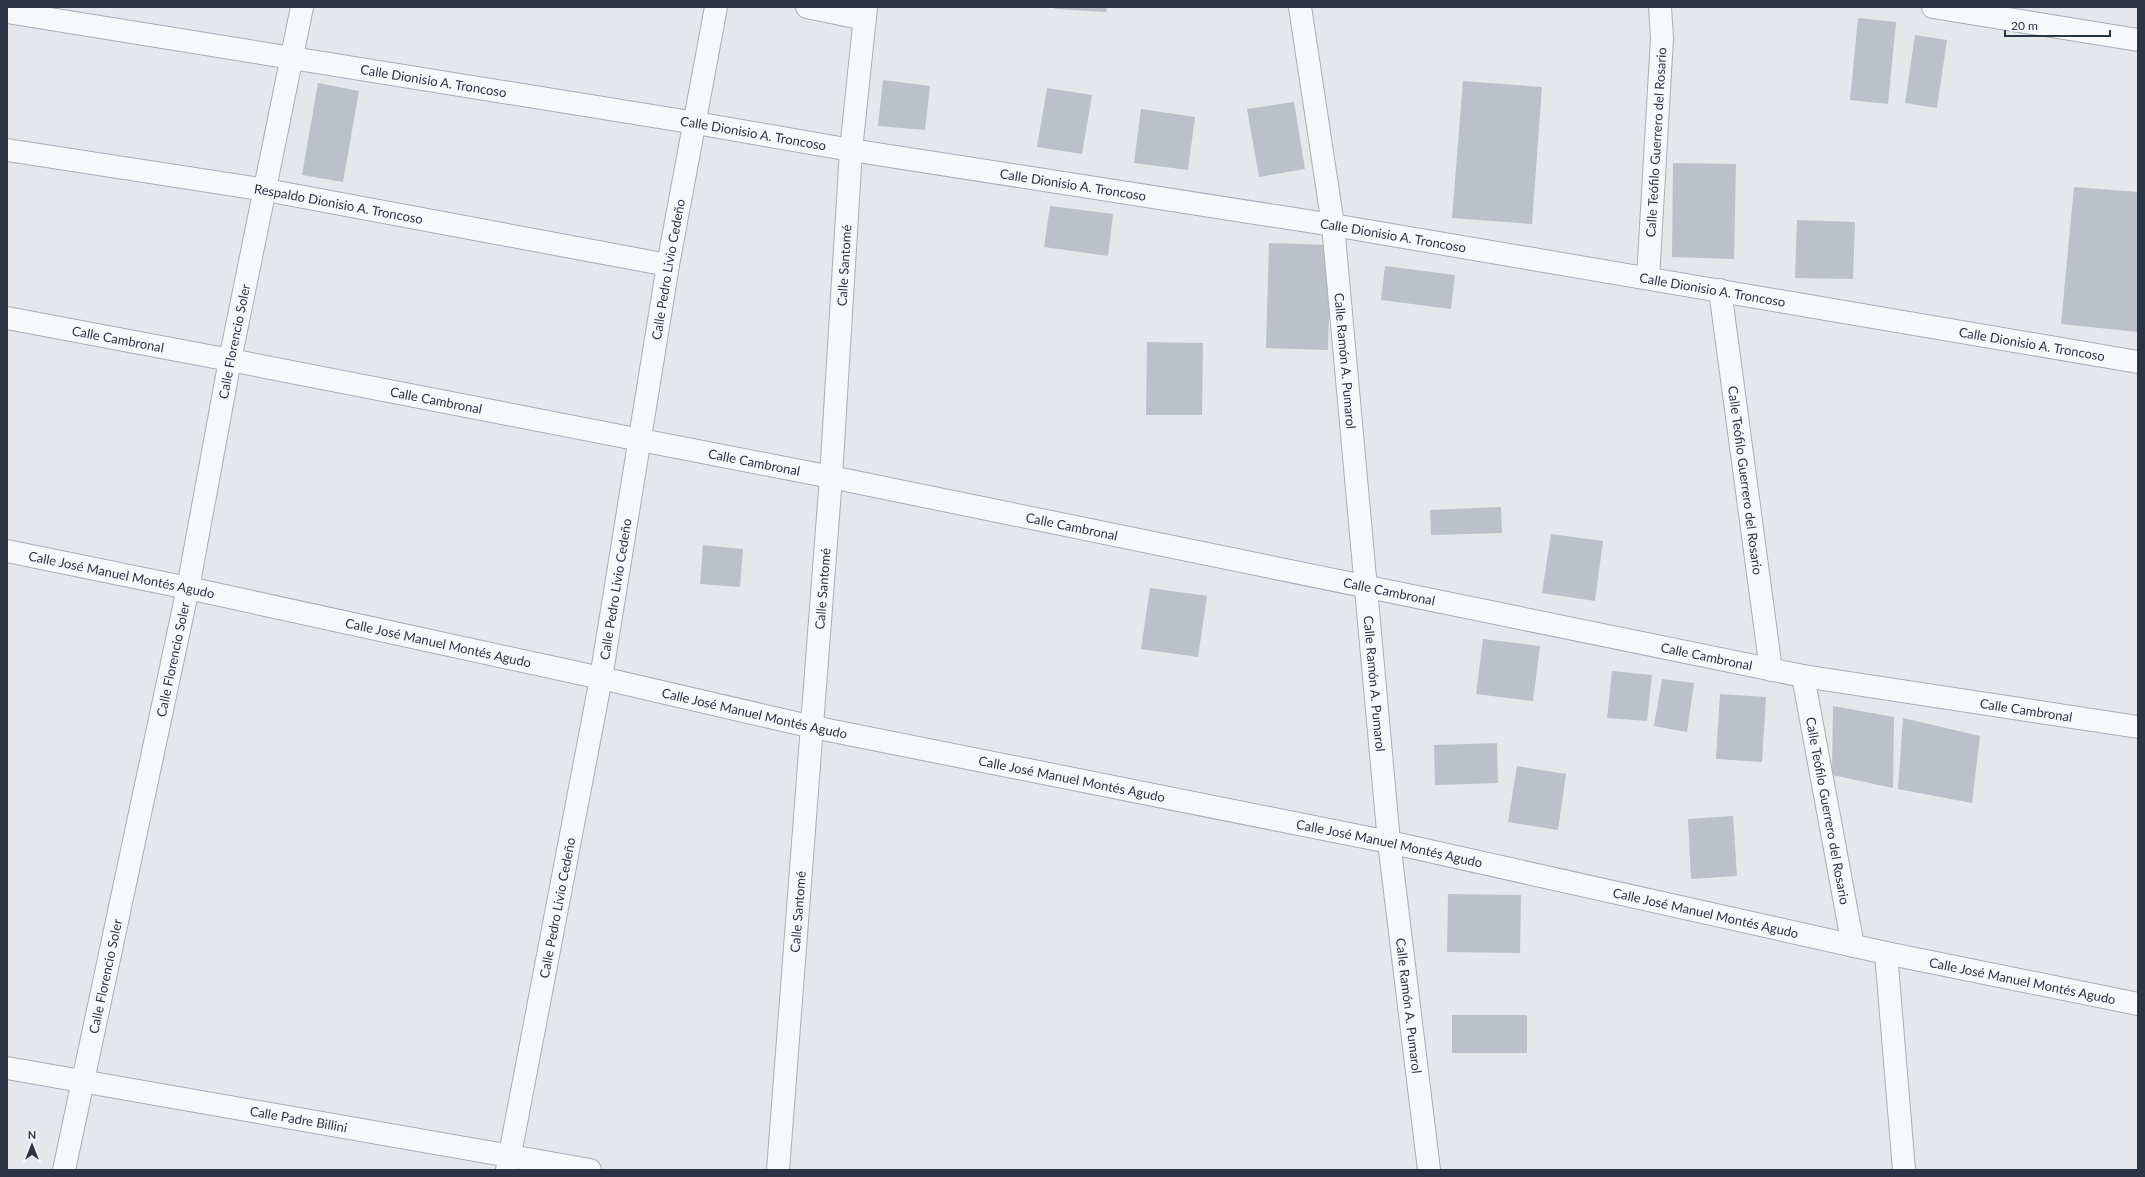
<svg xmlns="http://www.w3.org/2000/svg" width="2145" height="1177" viewBox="0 0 2145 1177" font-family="Lato,sans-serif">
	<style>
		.building { fill: #bbc0ca }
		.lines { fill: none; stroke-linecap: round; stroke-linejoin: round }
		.minor-casing { stroke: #a9aeb7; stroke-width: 24 }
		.minor { stroke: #f7f8fa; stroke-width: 22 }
		.labels { text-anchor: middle; stroke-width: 4; stroke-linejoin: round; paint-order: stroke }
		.street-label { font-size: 13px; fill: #2b3445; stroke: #f4f6f9 }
	</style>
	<rect width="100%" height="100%" fill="#e4e7ec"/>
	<path class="building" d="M1055,7H1107L1106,12L1055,9Z
		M1858,18L1896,22L1888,104L1850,100Z
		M1915,35L1947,40L1937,108L1905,103Z
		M883,80L930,86L925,130L878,126Z
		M1463,81L1542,87L1532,224L1452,218Z
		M318,83L359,91L343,182L302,175Z
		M1047,88L1092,95L1082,154L1037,147Z
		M1294,102L1305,169L1259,177L1247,109Z
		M1141,109L1195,117L1188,170L1134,163Z
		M1673,163L1736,164L1734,259L1672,257Z
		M2074,187L2138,192V332L2061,324Z
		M1050,206L1113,214L1108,256L1044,247Z
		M1797,220L1855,222L1853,279L1795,278Z
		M1269,243L1331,245L1328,350L1266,348Z
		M1385,266L1455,275L1451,309L1381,300Z
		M1147,342L1203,343L1202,415H1146Z
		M1501,507L1502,533L1431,535L1430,510Z
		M1551,534L1603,541L1595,601L1542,593Z
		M703,545L743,549L740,587L700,584Z
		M1150,588L1207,596L1198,657L1141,649Z
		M1483,639L1540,646L1533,701L1476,694Z
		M1612,671L1652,675L1647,721L1607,718Z
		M1662,679L1694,683L1687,732L1654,726Z
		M1720,694L1766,697L1762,762L1716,759Z
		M1833,706L1894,717L1893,788L1832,775Z
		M1903,718L1980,736L1972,803L1898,789Z
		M1497,743L1498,783L1435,785L1434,745Z
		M1517,766L1566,774L1558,830L1508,822Z
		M1733,816L1737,876L1691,879L1688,819Z
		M1448,894L1521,895L1520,953L1447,952Z
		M1452,1015H1527V1053H1452Z"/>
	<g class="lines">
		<defs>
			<g id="minor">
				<path d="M807,7L865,19"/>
				<path id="s1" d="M1300,7L1333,225L1389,842L1429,1170"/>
				<path d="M1933,7L2138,40"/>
				<path id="s2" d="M7,12L696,123L851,150L1333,225L2138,362"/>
				<path id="s3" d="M7,150L266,190L668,265"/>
				<path id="s4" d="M1648,278L1662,38L1660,7"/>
				<path id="s5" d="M1720,290L1771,670"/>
				<path id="s6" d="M7,318L230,360L831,477L1803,676L2138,727"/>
				<path id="s7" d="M7,551L188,588L601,678L813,727L1389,842L1886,953L2138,1004"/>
				<path id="s8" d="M1803,676L1853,946"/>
				<path d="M1886,953L1904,1170"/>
				<path id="s9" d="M7,1068L590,1170"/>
				<path id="s10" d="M64,1170L188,588L230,360L302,7"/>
				<path id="s11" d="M507,1170L601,678L668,265L716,7"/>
				<path id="s12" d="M778,1170L831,477L851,150L866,7"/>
			</g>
		</defs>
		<use href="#minor" class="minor-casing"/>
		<use href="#minor" class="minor"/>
	</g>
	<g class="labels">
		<g class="street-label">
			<text dy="5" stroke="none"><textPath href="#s2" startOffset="432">Calle Dionisio A. Troncoso</textPath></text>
			<text dy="5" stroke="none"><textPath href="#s2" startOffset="756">Calle Dionisio A. Troncoso</textPath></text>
			<text dy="5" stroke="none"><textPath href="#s4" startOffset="136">Calle Teófilo Guerrero del Rosario</textPath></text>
			<text dy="5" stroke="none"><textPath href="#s2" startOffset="1080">Calle Dionisio A. Troncoso</textPath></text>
			<text dy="5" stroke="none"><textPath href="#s3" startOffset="336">Respaldo Dionisio A. Troncoso</textPath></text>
			<text dy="5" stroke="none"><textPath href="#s2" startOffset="1404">Calle Dionisio A. Troncoso</textPath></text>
			<text dy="5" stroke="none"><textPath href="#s12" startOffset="907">Calle Santomé</textPath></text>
			<text dy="5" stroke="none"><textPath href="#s11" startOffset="915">Calle Pedro Livio Cedeño</textPath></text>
			<text dy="5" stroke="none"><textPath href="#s2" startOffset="1728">Calle Dionisio A. Troncoso</textPath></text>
			<text dy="5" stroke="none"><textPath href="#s6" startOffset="113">Calle Cambronal</textPath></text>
			<text dy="5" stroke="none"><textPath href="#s10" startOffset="846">Calle Florencio Soler</textPath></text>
			<text dy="5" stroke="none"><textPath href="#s2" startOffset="2052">Calle Dionisio A. Troncoso</textPath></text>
			<text dy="5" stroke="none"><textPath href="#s1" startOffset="357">Calle Ramón A. Pumarol</textPath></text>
			<text dy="5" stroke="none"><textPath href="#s6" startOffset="437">Calle Cambronal</textPath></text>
			<text dy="5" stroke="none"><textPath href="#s6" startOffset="761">Calle Cambronal</textPath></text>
			<text dy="5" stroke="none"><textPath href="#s5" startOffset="192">Calle Teófilo Guerrero del Rosario</textPath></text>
			<text dy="5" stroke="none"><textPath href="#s6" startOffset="1085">Calle Cambronal</textPath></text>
			<text dy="5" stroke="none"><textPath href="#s7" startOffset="117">Calle José Manuel Montés Agudo</textPath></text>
			<text dy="5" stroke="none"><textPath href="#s11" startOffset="591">Calle Pedro Livio Cedeño</textPath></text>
			<text dy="5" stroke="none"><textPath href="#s12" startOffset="583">Calle Santomé</textPath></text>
			<text dy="5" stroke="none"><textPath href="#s6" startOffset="1409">Calle Cambronal</textPath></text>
			<text dy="5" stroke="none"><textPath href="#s7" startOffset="441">Calle José Manuel Montés Agudo</textPath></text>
			<text dy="5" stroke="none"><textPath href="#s6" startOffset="1733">Calle Cambronal</textPath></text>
			<text dy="5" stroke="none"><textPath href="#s10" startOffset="522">Calle Florencio Soler</textPath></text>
			<text dy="5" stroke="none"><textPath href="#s1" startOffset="681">Calle Ramón A. Pumarol</textPath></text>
			<text dy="5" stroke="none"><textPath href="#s6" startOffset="2057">Calle Cambronal</textPath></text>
			<text dy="5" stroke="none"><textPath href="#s7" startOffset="765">Calle José Manuel Montés Agudo</textPath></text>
			<text dy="5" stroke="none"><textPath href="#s7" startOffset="1089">Calle José Manuel Montés Agudo</textPath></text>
			<text dy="5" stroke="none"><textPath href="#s8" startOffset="137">Calle Teófilo Guerrero del Rosario</textPath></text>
			<text dy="5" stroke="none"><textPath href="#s7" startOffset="1413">Calle José Manuel Montés Agudo</textPath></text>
			<text dy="5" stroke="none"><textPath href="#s11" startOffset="267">Calle Pedro Livio Cedeño</textPath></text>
			<text dy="5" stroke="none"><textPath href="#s12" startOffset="259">Calle Santomé</textPath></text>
			<text dy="5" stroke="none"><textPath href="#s7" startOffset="1737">Calle José Manuel Montés Agudo</textPath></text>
			<text dy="5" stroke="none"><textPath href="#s10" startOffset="198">Calle Florencio Soler</textPath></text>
			<text dy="5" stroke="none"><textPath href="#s7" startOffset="2061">Calle José Manuel Montés Agudo</textPath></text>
			<text dy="5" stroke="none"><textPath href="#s1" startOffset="1005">Calle Ramón A. Pumarol</textPath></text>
			<text dy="5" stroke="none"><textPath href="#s9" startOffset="296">Calle Padre Billini</textPath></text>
		</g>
	</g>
	<rect width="2145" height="1177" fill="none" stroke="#2b3445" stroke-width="16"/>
	<g transform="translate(32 1145)" stroke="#f4f6f9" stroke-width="3" paint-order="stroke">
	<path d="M0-3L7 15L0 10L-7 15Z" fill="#2b3445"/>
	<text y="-6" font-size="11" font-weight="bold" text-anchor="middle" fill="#2b3445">N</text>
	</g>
	<path d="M2005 30v6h105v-6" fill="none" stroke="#2b3445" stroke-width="2"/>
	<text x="2011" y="30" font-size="12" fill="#2b3445" stroke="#f4f6f9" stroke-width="3" paint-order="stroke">20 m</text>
</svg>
